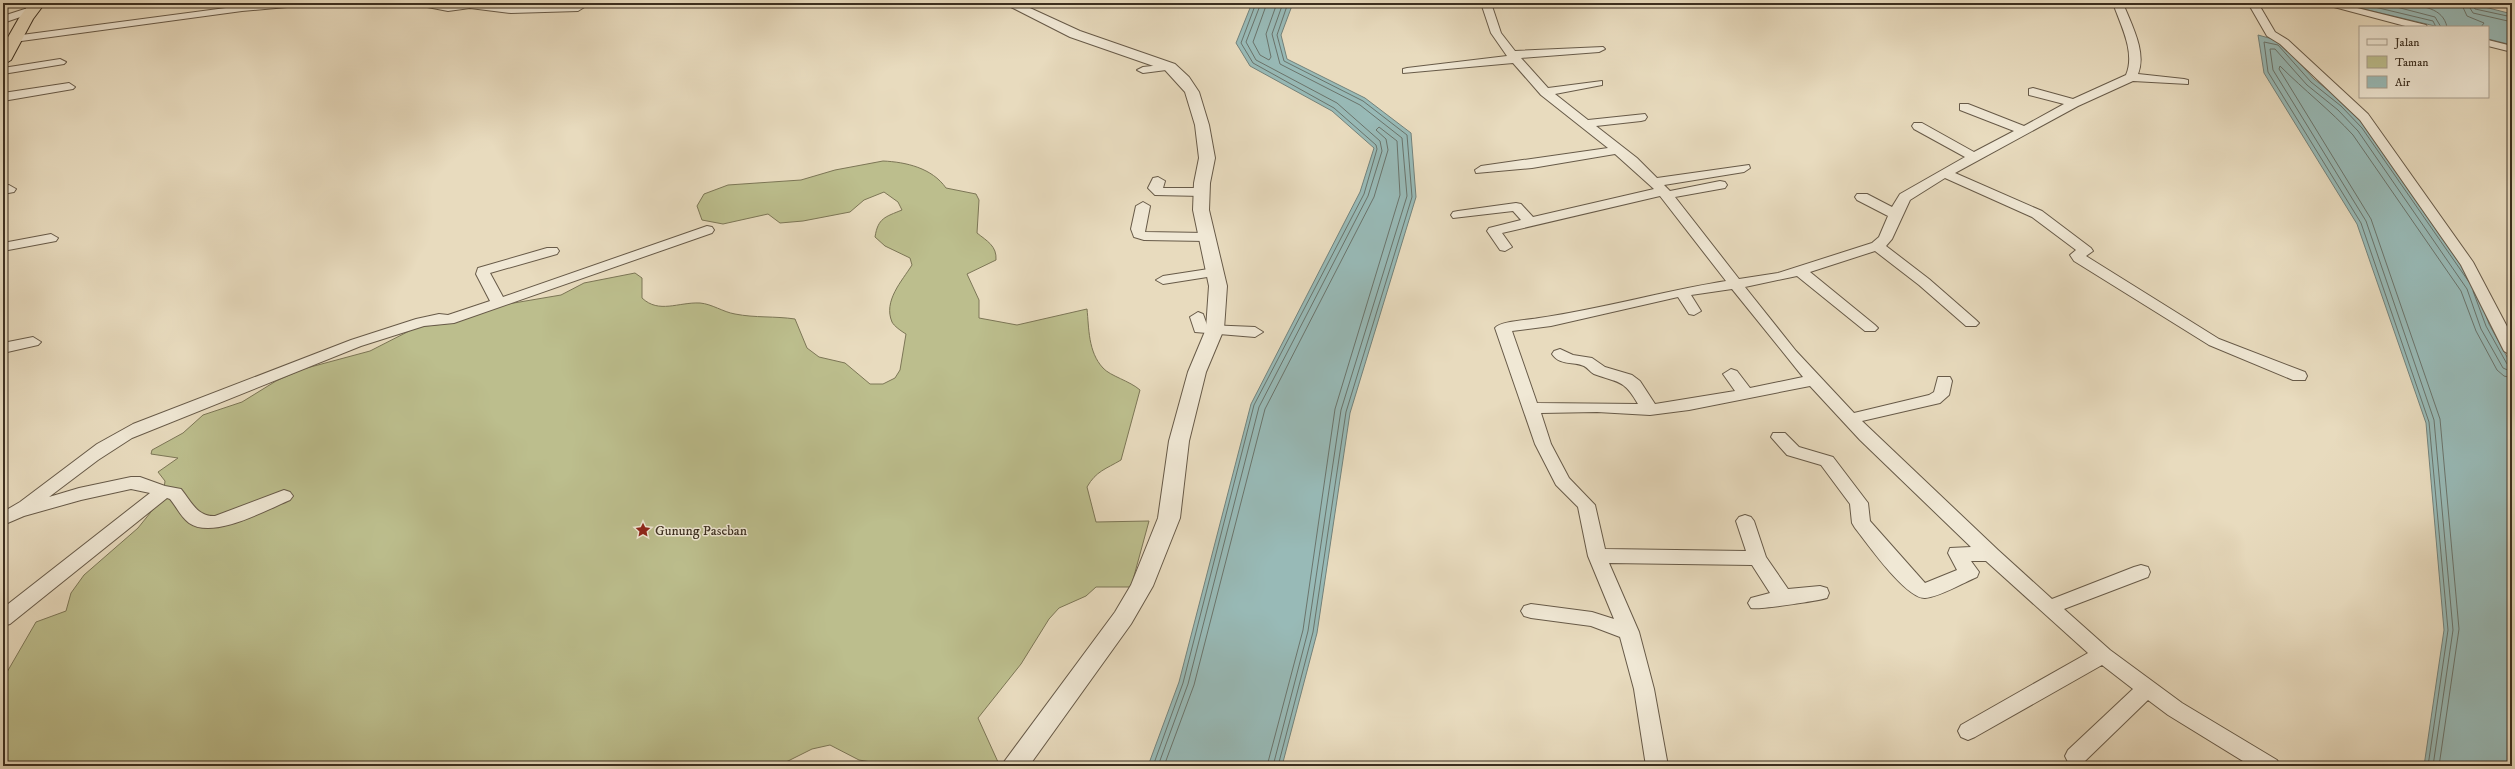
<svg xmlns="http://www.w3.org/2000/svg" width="2515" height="769" viewBox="0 0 2515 769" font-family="'IM FELL DW Pica',serif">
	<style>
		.green { fill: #bcbe8d; stroke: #7c7656 }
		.water { fill: #98bab7; stroke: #73827b }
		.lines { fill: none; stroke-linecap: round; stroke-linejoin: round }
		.shore { stroke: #6a746c; stroke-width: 1 }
		.stream { stroke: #73827b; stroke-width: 3.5 }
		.minor-casing { stroke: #675a48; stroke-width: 2 }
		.tertiary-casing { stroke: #675a48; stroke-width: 2 }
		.trunk-casing { stroke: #3c2f20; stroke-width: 2 }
		.minor { fill: #f0e8d5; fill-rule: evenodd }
		.tertiary { fill: #f0e8d5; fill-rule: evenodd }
		.trunk { fill: #e8dbbe; fill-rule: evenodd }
		.labels { text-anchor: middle; stroke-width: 3; stroke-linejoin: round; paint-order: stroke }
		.poi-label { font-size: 14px; fill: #3c2f20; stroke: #f0e8d5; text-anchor: start }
	</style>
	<rect width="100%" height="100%" fill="#e8dbbe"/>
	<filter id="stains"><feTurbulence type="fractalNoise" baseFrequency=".005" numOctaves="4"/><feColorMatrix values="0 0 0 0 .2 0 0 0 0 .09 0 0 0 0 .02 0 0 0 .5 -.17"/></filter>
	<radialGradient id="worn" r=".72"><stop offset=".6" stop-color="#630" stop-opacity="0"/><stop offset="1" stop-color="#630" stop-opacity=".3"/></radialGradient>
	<path class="green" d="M883,161C906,162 932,168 946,188L976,194L979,200L977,233C987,241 997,246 996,260L967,274L979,300V318L1017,325L1087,309C1089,328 1088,352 1103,368C1110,376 1130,381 1140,390L1121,460C1106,469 1096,471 1087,487L1096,522L1149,521L1131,587H1096L1086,596L1059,608L1049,619L1021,664L978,718L998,762L992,766H895L859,760L830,745L812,749L778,766H3V679L36,622L66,611L71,593L84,575L138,528L163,497L165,481L158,472L178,458L151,454L152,450L183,433L203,415L242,402L276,381L303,369L370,351L417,327L452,323L502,305L561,295L584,283L635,273L642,278V298C659,314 678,302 700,303C712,304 723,312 735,314C755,318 775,316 795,319L807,348L819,357L845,363L870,384H883L895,378L900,370L906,334C901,331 894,326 892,322C883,301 902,281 912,265L910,258L885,246L875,237C878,218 885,217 902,210L898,202L884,192L864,200L850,212L803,221L780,223L768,214L723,224L702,220L697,206L704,194L728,185L801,180L835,170Z"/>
	<path class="water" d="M1252,3H1293L1281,35L1287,59L1365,98L1411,133L1416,197L1350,413L1317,633L1282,766H1148L1179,682L1251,404L1360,192L1374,148L1332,111L1250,66L1236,43Z
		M2339,3H2469L2512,14V45L2488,39V27H2439Z
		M2258,35L2280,41L2314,79L2344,103L2365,125L2475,285L2489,324L2512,366V766H2424L2444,630L2426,423L2357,224L2264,73Z"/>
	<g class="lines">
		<path class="shore" d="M1267,3L1253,42L1260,55L1269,60L1271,57L1266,34L1277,3
			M2358,3L2433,21L2436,27
			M2381,3L2435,17L2441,27
			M2405,3C2422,7 2443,7 2447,27
			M2461,3L2467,16L2484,23L2481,27
			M2467,3L2473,13L2512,22
			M2472,3L2475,9L2512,17
			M2473,291L2486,326L2507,364L2512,367
			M1153,766L1183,683L1254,405L1364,194L1377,149L1376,145L1334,108L1253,63L1241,43L1256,3
			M1158,766L1188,684L1259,407L1368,196L1382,151L1380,141L1337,103L1256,60L1246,42L1261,3
			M1164,766L1194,685L1265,409L1374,197L1388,150L1386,139L1376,130L1379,127L1397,141L1400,195L1335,409L1303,630L1267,766
			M1273,766L1308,631L1341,410L1407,196L1402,138L1360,105L1280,64L1272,34L1283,3
			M1278,766L1313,632L1346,412L1412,197L1407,135L1363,101L1284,61L1277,35L1288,3
			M2428,766L2448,630L2429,422L2361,223L2268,72L2264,42L2278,45L2311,82L2341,106L2362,128L2469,282
			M2433,766L2453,630L2434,420L2366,221L2273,70L2270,49H2275L2307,85L2338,110L2358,131L2467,289L2481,329L2503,368L2512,372
			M2439,766L2459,629L2440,419L2371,219L2279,69L2280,66C2304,90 2330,110 2353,135L2461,291L2476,331L2497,370L2504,376L2512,378"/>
		<path class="stream" d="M3,15L9,3"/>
		<defs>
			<path id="minor" d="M263,3H303L298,6L242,11L14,42L8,39L14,36Z
				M416,3L448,5L480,3L511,7L591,3L578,11L511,13L470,8L448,11L417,5Z
				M1481,3H1491L1501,33L1515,51L1603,47L1605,49L1599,52L1521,58L1548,88L1602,81V85L1555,94L1588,120L1645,114L1647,117L1645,120L1641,121L1596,126L1637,158L1657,178L1749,165L1750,168L1744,172L1664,185L1670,191L1720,181L1725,182L1727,185L1725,188L1675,197L1739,279L1778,273L1872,243L1879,237L1888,216L1857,200L1855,197L1857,194H1867L1892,207L1900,194L1965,157L1914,129L1912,126L1914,123H1922L1974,152L2014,131L1960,110V104H1968L2024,126L2064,104L2029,95V89L2033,88L2073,99L2126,75C2136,52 2120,24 2113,3H2123C2131,24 2147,52 2138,74L2184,79L2188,80V84L2133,81L2078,106L1955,173L2042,211L2091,248L2093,251L2086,256L2219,339L2305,372L2307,376L2305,380H2293L2209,345L2074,261L2070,255L2076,250L2032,217L1945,178L1910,200L1892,239L1886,246L1929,279L1976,320L1979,323L1976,326H1966L1919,285L1875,251L1810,272L1875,325L1878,328L1875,331H1865L1797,276L1745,287L1796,351L1854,413L1929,395L1934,392L1938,377H1950L1952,381L1949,395L1940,403L1862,421L1998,550L2052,599L2134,567L2141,565L2148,567L2150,572L2148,577L2064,609L2110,650L2182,703L2277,760L2280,766H2251L2168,715L2148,700L2084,762L2076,765L2068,762L2065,756L2068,750L2133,689L2102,665L1975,737L1968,740L1961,737L1958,731L1961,725L2088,653L1986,561H1971L1979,572L1977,577C1963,583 1939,597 1925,598C1906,599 1867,543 1855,528L1852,523L1850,504L1821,465L1787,455L1771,437L1773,433H1785L1799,447L1833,457L1868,503L1870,521L1925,583L1957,570L1948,553L1950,548L1971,547L1860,440L1810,386L1689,410L1650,415L1597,412L1541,413L1551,444L1569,478L1595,505L1605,549L1746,551L1736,521L1739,517L1745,515L1751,517L1754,521L1766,557L1788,589L1820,586L1827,588L1829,593L1827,598C1817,601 1758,610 1751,608L1748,603L1751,598L1770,593L1752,565L1609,563L1639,632L1654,689L1668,766H1646L1634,689L1620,637L1591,626L1531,618L1524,616L1521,611L1524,606L1531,604L1592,612L1614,619L1588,556L1578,507L1556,485L1535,444L1495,328C1500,321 1530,320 1539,318C1602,309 1663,291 1726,281L1660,196L1502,233L1512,247L1505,251L1500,250L1487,231L1489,228L1521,220L1513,211L1453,218L1451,215L1453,212L1458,211L1516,203L1521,204L1533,217L1654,189L1615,154L1532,168L1476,173L1475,170L1481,166L1608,148L1541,95L1513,63L1403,73V69L1407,68L1507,56L1491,33ZM1732,289L1803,377L1750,388L1737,371L1731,369L1723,374L1735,391L1655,404L1640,381L1632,375L1605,367L1592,358L1573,355L1560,349L1554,351L1552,354C1560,366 1573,361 1584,366C1588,368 1590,372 1594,374C1618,383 1624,379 1638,404L1537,403L1512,331L1551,326L1678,297L1689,314L1694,315L1701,311L1691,295Z
				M2248,3H2258L2275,32L2288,40L2368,114L2473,262L2512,336V356L2504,351L2461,265L2360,120L2280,44L2267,36Z
				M2319,3H2337L2426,25L2427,27H2409Z
				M31,7L35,8V12L3,23V16Z
				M2488,40L2512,46V52L2488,46Z
				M60,59L66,62L64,64L3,74V68Z
				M1170,64L1174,65V69L1143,73L1137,70L1143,67Z
				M69,83L75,87L73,89L3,101V93Z
				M1158,177L1165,181L1163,188H1202L1209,192L1202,196L1155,195L1148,188L1153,178Z
				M9,185L16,189L14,192L3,194V186Z
				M1143,202L1150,206L1145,232L1206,233L1213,237L1206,241L1144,240L1134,237L1131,229L1136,206Z
				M707,226L712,227L714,230L712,233L454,323L424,326L361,346L132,438L98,460L49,497L79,488L131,477H140L165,486L181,489C191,501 197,517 215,516L284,490L290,492L293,496L290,500C266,510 213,540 189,523C181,517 176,506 170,499L167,498L10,624L3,626V608L150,493L131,489L81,500L24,516L3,525V512L20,502L97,444L133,424L351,340L416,319L439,314L448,315L490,301L476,274L478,268L547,248H557L559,251L557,254L490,273L503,297Z
				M51,234L58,238L56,241L3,251V243Z
				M1215,268L1222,272L1220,275L1163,284L1156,280L1163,276Z
				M1198,312L1203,314L1207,325L1255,327L1263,332L1255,337L1195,332L1190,317Z
				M33,337L41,342L38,345L3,353V343Z"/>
			<path id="tertiary" d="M1003,3H1019L1080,31L1175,64L1189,77L1199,92L1209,125L1215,158L1210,183L1209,210L1227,286L1224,329L1206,372L1189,441L1180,518L1153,586L1131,624L1029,766H1001L1115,612L1131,585L1158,518L1169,441L1188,372L1206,329L1209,286L1193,210L1194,183L1199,158L1195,125L1185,92L1165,70L1070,37Z"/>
			<path id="trunk" d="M30,3H45L33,19L11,60L3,65V46L19,18Z"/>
		</defs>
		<use href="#minor" class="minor-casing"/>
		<use href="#tertiary" class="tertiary-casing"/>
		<use href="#trunk" class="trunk-casing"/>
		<use href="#minor" class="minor"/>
		<use href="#tertiary" class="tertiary"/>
		<use href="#trunk" class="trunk"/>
	</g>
	<defs>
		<symbol id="sight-bare" viewBox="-9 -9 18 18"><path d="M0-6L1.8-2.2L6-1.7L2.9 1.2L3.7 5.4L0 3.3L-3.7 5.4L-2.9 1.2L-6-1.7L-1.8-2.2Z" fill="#8f2418" stroke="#f0e8d5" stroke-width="2.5" paint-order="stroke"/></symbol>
	</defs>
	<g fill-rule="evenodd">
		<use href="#sight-bare" x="632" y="519" width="22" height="22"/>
	</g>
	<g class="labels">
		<g class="poi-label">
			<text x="655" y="535">Gunung Paseban</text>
		</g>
	</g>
	<rect width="2515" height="769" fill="none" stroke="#e8dbbe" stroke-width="16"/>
	<rect x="4" y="4" width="2507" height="761" fill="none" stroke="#3c2f20" stroke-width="2"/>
	<rect x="8" y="8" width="2499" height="753" fill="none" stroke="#3c2f20"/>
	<rect x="2359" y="26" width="130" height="72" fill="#f0e8d5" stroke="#a89e8d"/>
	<rect x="2367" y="39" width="20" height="6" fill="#f0e8d5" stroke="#a89e8d"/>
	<text x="2395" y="46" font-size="12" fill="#3c2f20">Jalan</text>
	<rect x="2367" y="56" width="20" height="12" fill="#bcbe8d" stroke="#a89e8d"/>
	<text x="2395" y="66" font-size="12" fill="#3c2f20">Taman</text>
	<rect x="2367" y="76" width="20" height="12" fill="#98bab7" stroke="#a89e8d"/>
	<text x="2395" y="86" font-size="12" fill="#3c2f20">Air</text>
	<rect width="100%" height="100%" filter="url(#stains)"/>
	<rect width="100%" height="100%" fill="url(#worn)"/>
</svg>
